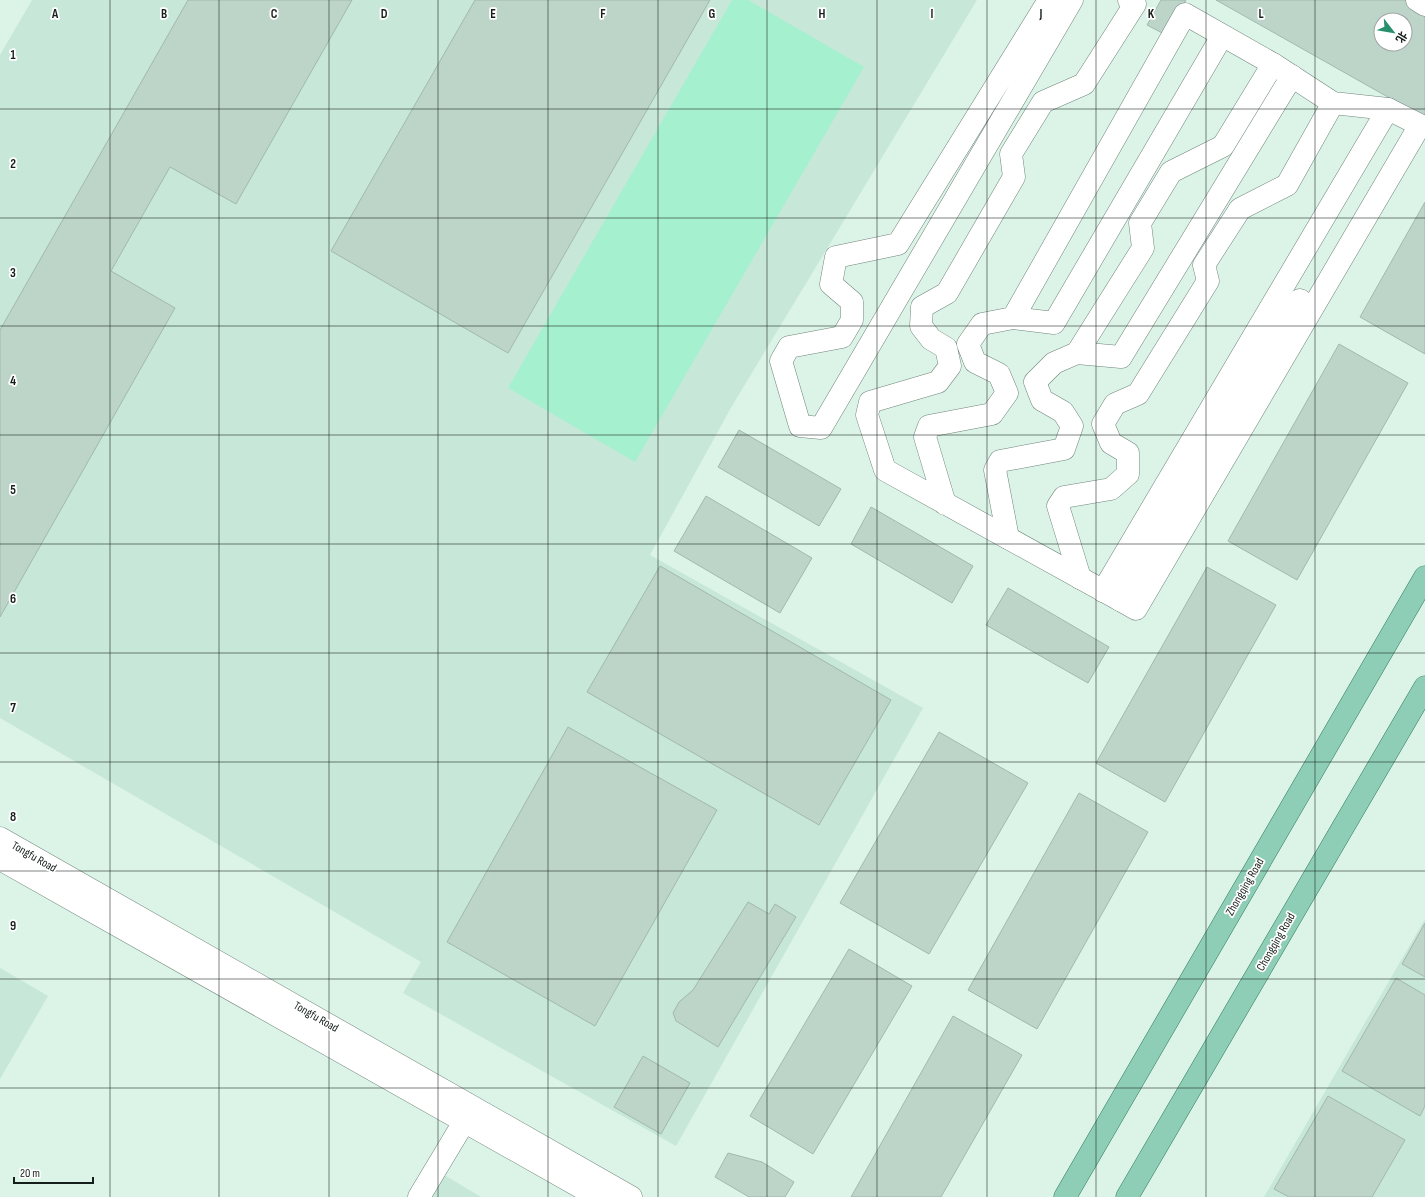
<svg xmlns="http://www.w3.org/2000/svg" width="1425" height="1197" viewBox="0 0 1425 1197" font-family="'Sofia Sans Condensed','Noto Sans SC',sans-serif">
<rect width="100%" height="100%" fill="#dcf4e8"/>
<g fill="#c7e7d8">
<polygon points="32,0 977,0 732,406 650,555 923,708 676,1146 403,993 421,962 0,718 0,55"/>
<polygon points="1425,919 1425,1197 1264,1197"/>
<polygon points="0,968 48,996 0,1079"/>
<polygon points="441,1173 481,1197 427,1197"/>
</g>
<polygon fill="#a5f0cf" points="732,0 748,0 864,67 635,462 508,388"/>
<g fill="#bdd4c9" stroke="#a1b8ae" fill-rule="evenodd">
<polygon points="188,0 352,0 236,204 170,167 111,271 175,308 0,617 0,330"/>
<polygon points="475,0 710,0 508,353 331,251"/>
<polygon points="1161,0 1186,0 1166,35 1147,25"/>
<path d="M 1216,0 L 1409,0 L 1425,9 L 1425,118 ZM 1381,20 L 1405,20 L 1405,44 L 1381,44 Z"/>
<polygon points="1425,202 1425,354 1360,317"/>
<polygon points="1339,344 1408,383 1297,580 1228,541"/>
<polygon points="739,430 841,489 819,526 718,467"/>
<polygon points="706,496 812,558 780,613 674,551"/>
<polygon points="871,507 973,566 952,603 851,544"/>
<polygon points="660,566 891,700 819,825 587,692"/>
<polygon points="1207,567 1276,605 1165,802 1096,763"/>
<polygon points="1008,588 1109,647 1088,683 986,625"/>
<polygon points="568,727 717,810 595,1026 447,942"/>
<polygon points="939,732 1028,783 929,954 840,903"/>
<polygon points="1079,793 1148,832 1037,1029 968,990"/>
<polygon points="748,902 769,914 775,904 796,917 718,1047 676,1021 673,1013 679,1002 693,990"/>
<polygon points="1425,923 1425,977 1402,964"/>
<polygon points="849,949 912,986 813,1154 750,1116"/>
<polygon points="1396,978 1425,995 1425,1106 1420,1116 1342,1071"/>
<polygon points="953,1016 1022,1055 941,1197 851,1197"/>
<polygon points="643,1056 690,1083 661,1134 614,1107"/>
<polygon points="1328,1096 1405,1140 1372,1197 1289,1197 1274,1189"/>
<polygon points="728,1153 762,1162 794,1182 785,1197 749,1197 715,1177"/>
</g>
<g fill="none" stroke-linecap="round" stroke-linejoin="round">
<g stroke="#70857b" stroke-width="23">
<g id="minor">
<polyline points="1049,0 898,244 836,257 831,284 852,302 852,320 842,337 789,347 781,361 800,426 821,428 1072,0"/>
<polyline points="1417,0 1425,5"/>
<polyline points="1013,318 1054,323 1222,36"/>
<polyline points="1077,353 1121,357 1292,76"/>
<polyline points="945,504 925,437 929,426 992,414 1007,393 999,374 975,362 968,344 982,324 1013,318 1185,14 1273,64 1333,103 1388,109 1420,125 1136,609 1120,600 885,470 867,415 870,402 938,382 950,366 946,348 931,339 921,326 922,307 947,293 1014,177 1011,154 1043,102 1084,84 1135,4 1129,0"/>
<polyline points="1008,538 995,470 1000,461 1064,449 1072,426 1063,412 1042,400 1035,382 1054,363 1077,353 1143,248 1140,223 1171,172 1223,146 1273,64"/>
<polyline points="1080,578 1058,506 1064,497 1111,489 1128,474 1128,453 1111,443 1103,424 1115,404 1138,394 1208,281 1204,265 1240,209 1287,185 1333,103"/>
<polyline points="1103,591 1388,109"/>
<polyline points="1120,600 1300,300"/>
<polyline points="0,838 631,1197"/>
<polyline points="0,859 598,1197"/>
<polyline points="419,1197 464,1122"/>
</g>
</g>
<g stroke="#337c61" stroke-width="23">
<g id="major">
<polyline points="1065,1197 1425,577"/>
<polyline points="1127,1197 1425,687"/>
</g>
</g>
<use href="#minor" stroke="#fff" stroke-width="22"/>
<use href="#major" stroke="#8eceb7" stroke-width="22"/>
</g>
<path fill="none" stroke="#151e1a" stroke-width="1" stroke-opacity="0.55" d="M 110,0 L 110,1197M 219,0 L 219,1197M 329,0 L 329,1197M 438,0 L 438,1197M 548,0 L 548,1197M 658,0 L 658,1197M 767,0 L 767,1197M 877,0 L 877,1197M 987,0 L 987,1197M 1096,0 L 1096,1197M 1206,0 L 1206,1197M 1315,0 L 1315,1197M 0,109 L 1425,109M 0,218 L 1425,218M 0,326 L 1425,326M 0,435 L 1425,435M 0,544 L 1425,544M 0,653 L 1425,653M 0,762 L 1425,762M 0,871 L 1425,871M 0,979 L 1425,979M 0,1088 L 1425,1088"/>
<g text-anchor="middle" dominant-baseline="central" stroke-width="3.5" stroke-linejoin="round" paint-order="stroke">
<g font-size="12" fill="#151e1a" stroke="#fff">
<text transform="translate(34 857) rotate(30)">Tongfu Road</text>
<text transform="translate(1245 887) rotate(-60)">Zhongqing Road</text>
<text transform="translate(1276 942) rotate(-60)">Chongqing Road</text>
<text transform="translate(316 1017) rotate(30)">Tongfu Road</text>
</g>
</g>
<g font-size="13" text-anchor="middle" font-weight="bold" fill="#151e1a" stroke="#fff" stroke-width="3.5" stroke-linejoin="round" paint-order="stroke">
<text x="55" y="18">A</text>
<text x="164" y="18">B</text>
<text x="274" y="18">C</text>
<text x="384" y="18">D</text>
<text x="493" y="18">E</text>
<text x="603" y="18">F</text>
<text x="712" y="18">G</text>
<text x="822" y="18">H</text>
<text x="932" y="18">I</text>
<text x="1041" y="18">J</text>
<text x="1151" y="18">K</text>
<text x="1261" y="18">L</text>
<text x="13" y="59">1</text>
<text x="13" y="168">2</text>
<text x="13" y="277">3</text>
<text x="13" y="385">4</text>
<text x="13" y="494">5</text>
<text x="13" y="603">6</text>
<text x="13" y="712">7</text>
<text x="13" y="821">8</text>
<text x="13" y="930">9</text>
</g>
<g transform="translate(1393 32) rotate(121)"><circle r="19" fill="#ffffff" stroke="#a1a5a3"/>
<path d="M0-3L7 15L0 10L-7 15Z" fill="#288f6c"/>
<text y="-6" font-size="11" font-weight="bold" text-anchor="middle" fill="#151e1a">北</text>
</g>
<path d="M14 1177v6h79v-6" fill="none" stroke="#151e1a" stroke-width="2"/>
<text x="20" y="1177" font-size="12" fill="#151e1a" stroke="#ffffff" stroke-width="3" paint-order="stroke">20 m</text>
</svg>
